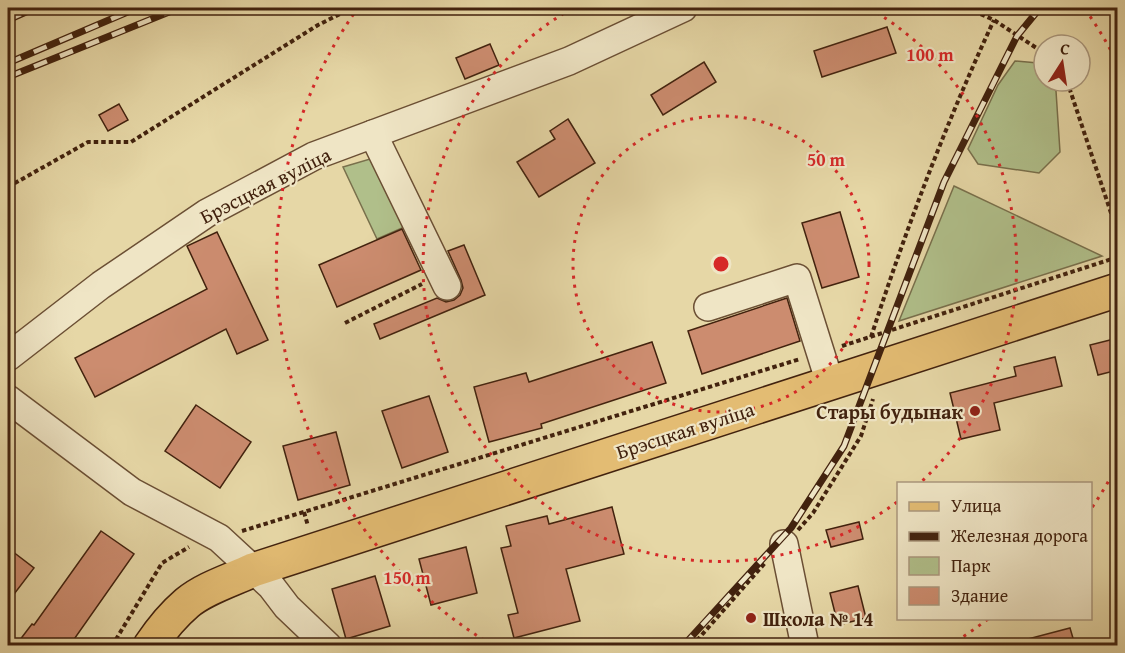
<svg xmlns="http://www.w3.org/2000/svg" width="1125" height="653" viewBox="0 0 1125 653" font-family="'Gentium Book Plus',serif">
<rect width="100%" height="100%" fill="#e6d7a6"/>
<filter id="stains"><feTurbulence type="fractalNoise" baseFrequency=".00333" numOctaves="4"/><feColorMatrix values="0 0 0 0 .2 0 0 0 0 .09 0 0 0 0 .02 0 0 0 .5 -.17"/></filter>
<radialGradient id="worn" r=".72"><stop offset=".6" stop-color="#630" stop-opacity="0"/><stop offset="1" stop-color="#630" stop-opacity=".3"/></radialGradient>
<g fill="#b0bf8a" stroke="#79704c" stroke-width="1.5">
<polygon points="1015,61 1038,63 1044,72 1044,81 1049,81 1056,91 1060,152 1039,173 978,164 968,149 998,85"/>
<polygon points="370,159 379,164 409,225 377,239 343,167"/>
<polygon points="954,186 1102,256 899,321"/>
</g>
<g fill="#cc8c6f" stroke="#42220e" stroke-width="1.5">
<polygon points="887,27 896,53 822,77 814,51"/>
<polygon points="490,44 499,65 465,79 456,58"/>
<polygon points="704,62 716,82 663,115 651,95"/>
<polygon points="119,104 128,120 108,131 99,115"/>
<polygon points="568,119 595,163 539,197 517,162 555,139 550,131"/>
<polygon points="840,212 859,277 822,288 802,223"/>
<polygon points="402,229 421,270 337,307 319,265"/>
<polygon points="217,232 268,340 237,354 226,329 95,397 75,358 207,289 187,246"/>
<polygon points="464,245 485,295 380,339 374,324 437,298 446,302 454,300 460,295 463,288 461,280 448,251"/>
<polygon points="787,298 800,341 702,374 688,331"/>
<polygon points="1118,338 1118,370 1098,375 1090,345"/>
<polygon points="652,342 666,383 541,424 542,428 489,442 474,387 526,373 529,382"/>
<polygon points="1055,357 1062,386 994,403 1000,430 961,439 950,393 1016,376 1014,367"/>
<polygon points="429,396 448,452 402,468 382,411"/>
<polygon points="196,405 251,442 220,488 165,451"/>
<polygon points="336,432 350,485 298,500 283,446"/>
<polygon points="612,507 624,554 566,569 580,621 514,638 508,615 518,613 501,548 511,546 506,526 547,516 549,524"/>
<polygon points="859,522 863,539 831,547 826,530"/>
<polygon points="101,531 134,554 70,645 16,645 32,624 34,625"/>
<polygon points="466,547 477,593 431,605 419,559"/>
<polygon points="8,548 34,568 8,602"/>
<polygon points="375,576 390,626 346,639 332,589"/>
<polygon points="858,586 866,618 838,625 830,593"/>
<polygon points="1070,628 1075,645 1025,645 1024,640"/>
</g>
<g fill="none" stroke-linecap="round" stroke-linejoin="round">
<g stroke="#6b4f34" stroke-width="30">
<g id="minor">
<polyline points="373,134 447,286"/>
<polyline points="708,307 797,278 830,383"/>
<polyline points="8,357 101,285 207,213 314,156 569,61 683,8"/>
<polyline points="8,399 132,492 219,538 271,586 287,607 328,646"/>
<polyline points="784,544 805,646"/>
</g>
</g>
<g stroke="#42220e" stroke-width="36">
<path id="major" d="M 150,646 C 160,631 173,615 187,603 C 205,588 232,580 253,570 L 1118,290"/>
</g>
<g stroke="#42220e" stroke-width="4" stroke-dasharray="4.5 3" stroke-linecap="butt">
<polyline points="967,8 994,20 1044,53"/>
<polyline points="1067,81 1118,234"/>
<polyline points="8,187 88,142 131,142 318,25 352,8"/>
<polyline points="345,323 422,284"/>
<path d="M 871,337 C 906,229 946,123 994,20"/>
<polyline points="842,346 1118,257"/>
<polyline points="304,512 308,526"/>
<polyline points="798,530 813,513 861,436 873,399"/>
<polyline points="242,531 800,359"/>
<polyline points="112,646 162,563 189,547"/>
<polyline points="692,646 765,563"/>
</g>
<use href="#minor" stroke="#efe5c5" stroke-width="27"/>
<use href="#major" stroke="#e3bc73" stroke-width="33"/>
<g stroke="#42220e" stroke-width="7">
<g id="rail">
<polyline points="8,20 35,8"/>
<polyline points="8,63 137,8"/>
<polyline points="8,77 179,8"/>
<polyline points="683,646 791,528 844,446 944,182 1017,36 1040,8"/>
</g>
</g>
<use href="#rail" stroke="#efe5c5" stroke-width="4.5" stroke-dasharray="14" stroke-linecap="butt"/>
</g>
<g fill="none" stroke="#d62828" stroke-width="3" stroke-dasharray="3 6">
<circle cx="721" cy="264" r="148"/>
<path d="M897 502A296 296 0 1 1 573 8M869 8A296 296 0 0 1 921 482"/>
<path d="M1117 466A444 444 0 0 1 1091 509M988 619A444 444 0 0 1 950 645M492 645A444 444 0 0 1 357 9M1085 9A444 444 0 0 1 1117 62"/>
</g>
<g fill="#8f2418" stroke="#efe5c5" stroke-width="2">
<circle cx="975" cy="411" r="6"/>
<circle cx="751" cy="618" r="6"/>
</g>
<g text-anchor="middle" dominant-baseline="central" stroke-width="4.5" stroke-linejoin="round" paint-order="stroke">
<g font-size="20" fill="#42220e" stroke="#efe5c5">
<text transform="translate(265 185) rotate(-27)">Брэсцкая вуліца</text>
<text transform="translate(685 430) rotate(-18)">Брэсцкая вуліца</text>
</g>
<g font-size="20" font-weight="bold" fill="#42220e" stroke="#efe5c5" text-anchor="end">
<text x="963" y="411">Стары будынак</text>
<text x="763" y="618" text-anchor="start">Школа № 14</text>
</g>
</g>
<circle cx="721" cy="264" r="9" fill="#d62828" stroke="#efe5c5" stroke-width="3"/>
<g font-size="18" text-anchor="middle" font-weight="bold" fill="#d62828" stroke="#efe5c5" stroke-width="4.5" stroke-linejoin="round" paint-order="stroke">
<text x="930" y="61">100 m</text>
<text x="826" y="166">50 m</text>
<text x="407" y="584">150 m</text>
</g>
<rect width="1125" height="653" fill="none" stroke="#e6d7a6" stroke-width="30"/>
<rect x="9" y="9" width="1107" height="635" fill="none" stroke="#42220e" stroke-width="3"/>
<rect x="15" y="15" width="1095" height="623" fill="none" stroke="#42220e" stroke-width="1.5"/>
<rect x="897" y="482" width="195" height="138" fill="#efe5c5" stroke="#aa977c" stroke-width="1.5"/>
<rect x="909" y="502" width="30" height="9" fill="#e3bc73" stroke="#aa977c" stroke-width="1.5"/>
<text x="951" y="512" font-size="18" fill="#42220e">Улица</text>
<rect x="909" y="532" width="30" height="9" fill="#42220e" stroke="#aa977c" stroke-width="1.5"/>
<text x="951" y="542" font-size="18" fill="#42220e">Железная дорога</text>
<rect x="909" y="557" width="30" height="18" fill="#b0bf8a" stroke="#aa977c" stroke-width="1.5"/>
<text x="951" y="572" font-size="18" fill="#42220e">Парк</text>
<rect x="909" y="587" width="30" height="18" fill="#cc8c6f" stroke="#aa977c" stroke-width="1.5"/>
<text x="951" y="602" font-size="18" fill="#42220e">Здание</text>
<g transform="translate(1062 63) rotate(12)"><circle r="28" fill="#efe5c5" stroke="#aa977c" stroke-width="1.5"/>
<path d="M0-4.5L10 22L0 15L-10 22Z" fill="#8f2418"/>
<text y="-9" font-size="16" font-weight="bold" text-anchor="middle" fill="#42220e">С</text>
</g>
<rect width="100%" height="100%" filter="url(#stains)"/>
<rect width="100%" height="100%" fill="url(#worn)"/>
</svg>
